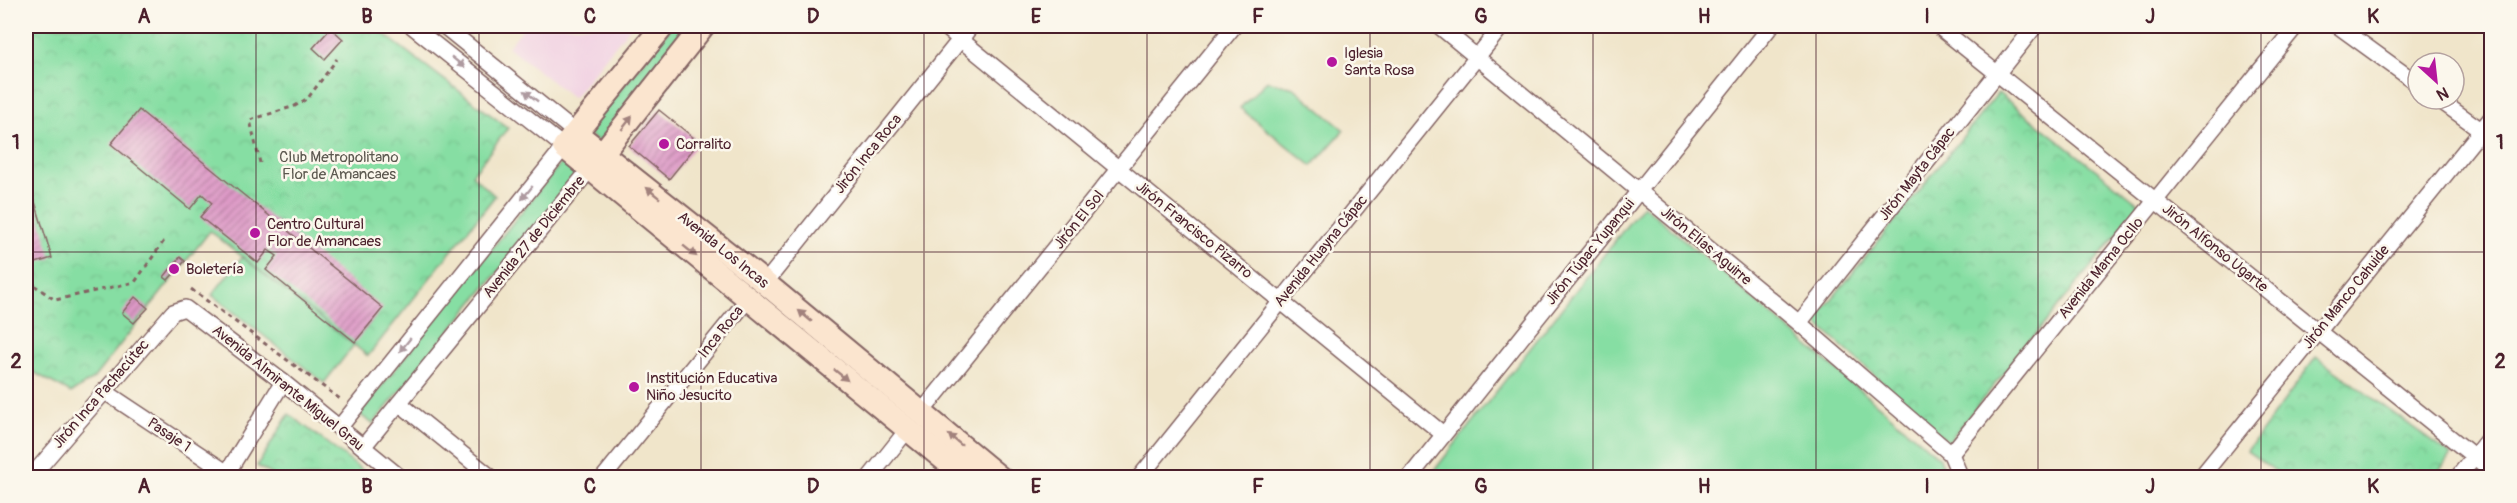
<svg xmlns="http://www.w3.org/2000/svg" width="2517" height="503" viewBox="0 0 2517 503" font-family="Pangolin,sans-serif">
<defs>
<pattern id="park-crowns" width="20" height="18" patternUnits="userSpaceOnUse" patternTransform="scale(1.5)"><rect width="20" height="18" fill="#86dea3"/><path d="M2 6a3 3 0 1 1 6 0M12 15a3 3 0 1 1 6 0" fill="none" stroke="#75be8c"/></pattern>
<pattern id="building-hatch" width="6" height="6" patternUnits="userSpaceOnUse" patternTransform="scale(1.5)"><rect width="6" height="6" fill="#dd99c6"/><path d="M-1 1l2-2M0 6l6-6M5 7l2-2" fill="none" stroke="#b57ca1"/></pattern>
</defs>
<rect width="100%" height="100%" fill="#fbf7ec"/>
<filter id="ink" filterUnits="userSpaceOnUse"><feTurbulence type="fractalNoise" baseFrequency=".0167" numOctaves="2"/><feDisplacementMap in="SourceGraphic" scale="12" xChannelSelector="R" yChannelSelector="G"/><feConvolveMatrix kernelMatrix="1 2 1 2 8 2 1 2 1" color-interpolation-filters="sRGB"/></filter>
<filter id="wash" filterUnits="userSpaceOnUse"><feTurbulence type="fractalNoise" baseFrequency=".008" numOctaves="4" result="noise"/><feDisplacementMap in="SourceGraphic" scale="24" xChannelSelector="R" yChannelSelector="G"/><feGaussianBlur stdDeviation="1.35" result="paint"/><feColorMatrix in="noise" values="0 0 0 0 0 0 0 0 0 0 0 0 0 0 0 0 0 1.4 0 .05"/><feComposite in="paint" operator="in"/></filter>
<g filter="url(#wash)">
<rect width="100%" height="100%" fill="#f0e5ca"/>
<polygon fill="#f1d0e2" points="525,26 631,26 573,98 508,47"/>
<g fill="#86dea3" stroke="#687e67" stroke-width="1.5">
<polygon points="672,26 692,26 598,142 586,132"/>
<polygon points="1267,81 1294,88 1344,130 1312,166 1240,108"/>
<polygon points="564,159 580,172 373,424 359,414"/>
<polygon points="1643,205 1940,458 1946,477 1429,477"/>
<polygon points="242,257 354,345 324,383 212,295"/>
</g>
<g fill="url(#park-crowns)" stroke="#687e67" stroke-width="1.5">
<polygon points="26,26 373,26 508,128 472,175 495,196 368,356 210,231 93,379 71,393 26,368"/>
<polygon points="1998,93 2141,205 1948,442 1814,321"/>
<polygon points="2316,357 2451,455 2435,477 2284,477 2247,451"/>
<polygon points="289,414 371,477 276,477 257,466"/>
</g>
<g id="blocks">
<g fill="url(#building-hatch)">
<polygon points="331,28 343,39 325,59 313,48"/>
<polygon points="139,110 383,308 355,342 266,270 277,256 268,250 258,263 200,217 212,203 202,194 190,209 111,144"/>
<polygon points="659,110 699,142 669,179 629,146"/>
<polygon points="29,182 52,258 26,266 26,184"/>
<polygon points="180,257 185,261 168,280 164,277"/>
<polygon points="135,297 148,308 134,323 122,313"/>
</g>
</g>
</g>
<g filter="url(#ink)">
<use href="#blocks" fill-opacity="0" stroke="#846463" stroke-width="1.5"/>
<g fill="none" stroke-linecap="round" stroke-linejoin="round">
<g stroke="#846463" stroke-width="18">
<g id="street">
<polyline points="444,26 576,133"/>
<polyline points="944,26 1443,434"/>
<polyline points="1439,26 1799,323 1951,454 1961,478"/>
<polyline points="1938,26 2492,471"/>
<polyline points="2338,26 2418,84"/>
<polyline points="2438,99 2492,138"/>
<polyline points="765,283 971,26"/>
<polyline points="1799,323 2035,26"/>
<polyline points="104,391 235,478"/>
<polyline points="399,403 492,478"/>
<polyline points="921,413 1234,26"/>
<polyline points="339,428 564,147 412,26"/>
<polyline points="363,447 590,169"/>
<polyline points="1951,454 2296,26"/>
<polyline points="30,478 173,312 185,308 283,382 401,478"/>
<polyline points="224,478 283,382"/>
<polyline points="603,478 748,299"/>
<polyline points="869,478 908,429"/>
<polyline points="1139,478 1502,26"/>
<polyline points="1409,478 1771,26"/>
<polyline points="2200,478 2492,117"/>
<polyline points="2457,478 2492,434"/>
</g>
</g>
<g stroke="#846463" stroke-width="26">
<g id="secondary">
<polyline points="663,26 564,147 967,478"/>
<polyline points="576,133 765,283 1000,478"/>
<polyline points="593,165 703,26"/>
</g>
</g>
<g stroke="#846463" stroke-width="3" stroke-dasharray="4.5 4.5" stroke-linecap="butt">
<polyline points="260,163 250,120 295,106 308,98 337,59"/>
<polyline points="26,284 31,283 55,300 135,282 166,238"/>
<polyline points="191,289 340,399"/>
</g>
<use href="#street" stroke="#fff" stroke-width="15"/>
<use href="#secondary" stroke="#fbe5cf" stroke-width="22"/>
</g>
<defs><path id="oneway-solid" d="M-6-.8H1V-3.2L6.5 0L1 3.2V.8H-6Z" transform="scale(1.5)"/></defs>
<g fill="#ae9aa0">
<use href="#oneway-solid" transform="translate(458 62) rotate(39)"/>
<use href="#oneway-solid" transform="translate(531 96) rotate(-142)"/>
<use href="#oneway-solid" transform="translate(527 193) rotate(129)"/>
<use href="#oneway-solid" transform="translate(405 345) rotate(129)"/>
</g>
<g fill="#a2827d">
<use href="#oneway-solid" transform="translate(627 123) rotate(-52)"/>
<use href="#oneway-solid" transform="translate(653 193) rotate(-141)"/>
<use href="#oneway-solid" transform="translate(690 251) rotate(39)"/>
<use href="#oneway-solid" transform="translate(805 316) rotate(-140)"/>
<use href="#oneway-solid" transform="translate(841 375) rotate(39)"/>
<use href="#oneway-solid" transform="translate(955 440) rotate(-141)"/>
</g>
</g>
<path fill="none" stroke="#4a1f2b" stroke-width="1.5" stroke-opacity="0.55" d="M 256,26 L 256,478M 479,26 L 479,478M 701,26 L 701,478M 924,26 L 924,478M 1147,26 L 1147,478M 1370,26 L 1370,478M 1593,26 L 1593,478M 1816,26 L 1816,478M 2038,26 L 2038,478M 2261,26 L 2261,478M 26,252 L 2492,252"/>
<g fill="#b5179e" stroke="#fbf7ec" stroke-width="2">
<circle cx="1332" cy="62" r="6"/>
<circle cx="664" cy="144" r="6"/>
<circle cx="255" cy="233" r="6"/>
<circle cx="174" cy="269" r="6"/>
<circle cx="634" cy="387" r="6"/>
</g>
<g text-anchor="middle" dominant-baseline="central" stroke-width="5" stroke-linejoin="round" paint-order="stroke">
<g font-size="15" fill="#4a1f2b" stroke="#fbf7ec" text-anchor="start">
<text x="1344" y="53">Iglesia<tspan x="1344" dy="17">Santa Rosa</tspan></text>
<text x="676" y="144">Corralito</text>
<text x="267" y="224">Centro Cultural<tspan x="267" dy="17">Flor de Amancaes</tspan></text>
<text x="186" y="269">Boletería</text>
<text x="646" y="378">Institución Educativa<tspan x="646" dy="17">Niño Jesucito</tspan></text>
</g>
<g font-size="15" fill="#4a1f2b" stroke="#fbf7ec">
<text transform="translate(868 154) rotate(-51)">Jirón Inca Roca</text>
<text transform="translate(1917 174) rotate(-52)">Jirón Mayta Cápac</text>
<text transform="translate(1079 220) rotate(-51)">Jirón El Sol</text>
<text transform="translate(1194 230) rotate(39)">Jirón Francisco Pizarro</text>
<text transform="translate(534 237) rotate(-51)">Avenida 27 de Diciembre</text>
<text transform="translate(1706 246) rotate(40)">Jirón Elías Aguirre</text>
<text transform="translate(2215 248) rotate(39)">Jirón Alfonso Ugarte</text>
<text transform="translate(723 250) rotate(39)">Avenida Los Incas</text>
<text transform="translate(1321 251) rotate(-51)">Avenida Huayna Cápac</text>
<text transform="translate(1590 252) rotate(-51)">Jirón Túpac Yupanqui</text>
<text transform="translate(2101 268) rotate(-51)">Avenida Mama Ocllo</text>
<text transform="translate(2346 297) rotate(-51)">Jirón Manco Cahuide</text>
<text transform="translate(721 332) rotate(-51)">Inca Roca</text>
<text transform="translate(288 388) rotate(39)">Avenida Almirante Miguel Grau</text>
<text transform="translate(101 394) rotate(-49)">Jirón Inca Pachacútec</text>
<text transform="translate(169 435) rotate(34)">Pasaje 1</text>
</g>
<g font-size="15" fill="#5c584f" stroke="#fbf7ec">
<text x="339" y="157">Club Metropolitano<tspan x="339" dy="17">Flor de Amancaes</tspan></text>
</g>
</g>
<rect width="2517" height="503" fill="none" stroke="#fbf7ec" stroke-width="66"/>
<g transform="translate(2436 81) rotate(153)"><circle r="28" fill="#fbf7ec" stroke="#b4a19f" stroke-width="1.5"/>
<path d="M0-4.5L10 22L0 15L-10 22Z" fill="#b5179e"/>
<text y="-9" font-size="16" font-weight="bold" text-anchor="middle" fill="#4a1f2b">N</text>
</g>
<rect x="33" y="33" width="2451" height="437" fill="none" stroke="#4a1f2b" stroke-width="2"/>
<g font-size="20" text-anchor="middle" font-weight="bold" fill="#4a1f2b">
<text x="144" y="23">A</text>
<text x="367" y="23">B</text>
<text x="590" y="23">C</text>
<text x="813" y="23">D</text>
<text x="1036" y="23">E</text>
<text x="1258" y="23">F</text>
<text x="1481" y="23">G</text>
<text x="1704" y="23">H</text>
<text x="1927" y="23">I</text>
<text x="2150" y="23">J</text>
<text x="2373" y="23">K</text>
<text x="16" y="149">1</text>
<text x="2500" y="149">1</text>
<text x="16" y="368">2</text>
<text x="2500" y="368">2</text>
<text x="144" y="493">A</text>
<text x="367" y="493">B</text>
<text x="590" y="493">C</text>
<text x="813" y="493">D</text>
<text x="1036" y="493">E</text>
<text x="1258" y="493">F</text>
<text x="1481" y="493">G</text>
<text x="1704" y="493">H</text>
<text x="1927" y="493">I</text>
<text x="2150" y="493">J</text>
<text x="2373" y="493">K</text>
</g>
</svg>
